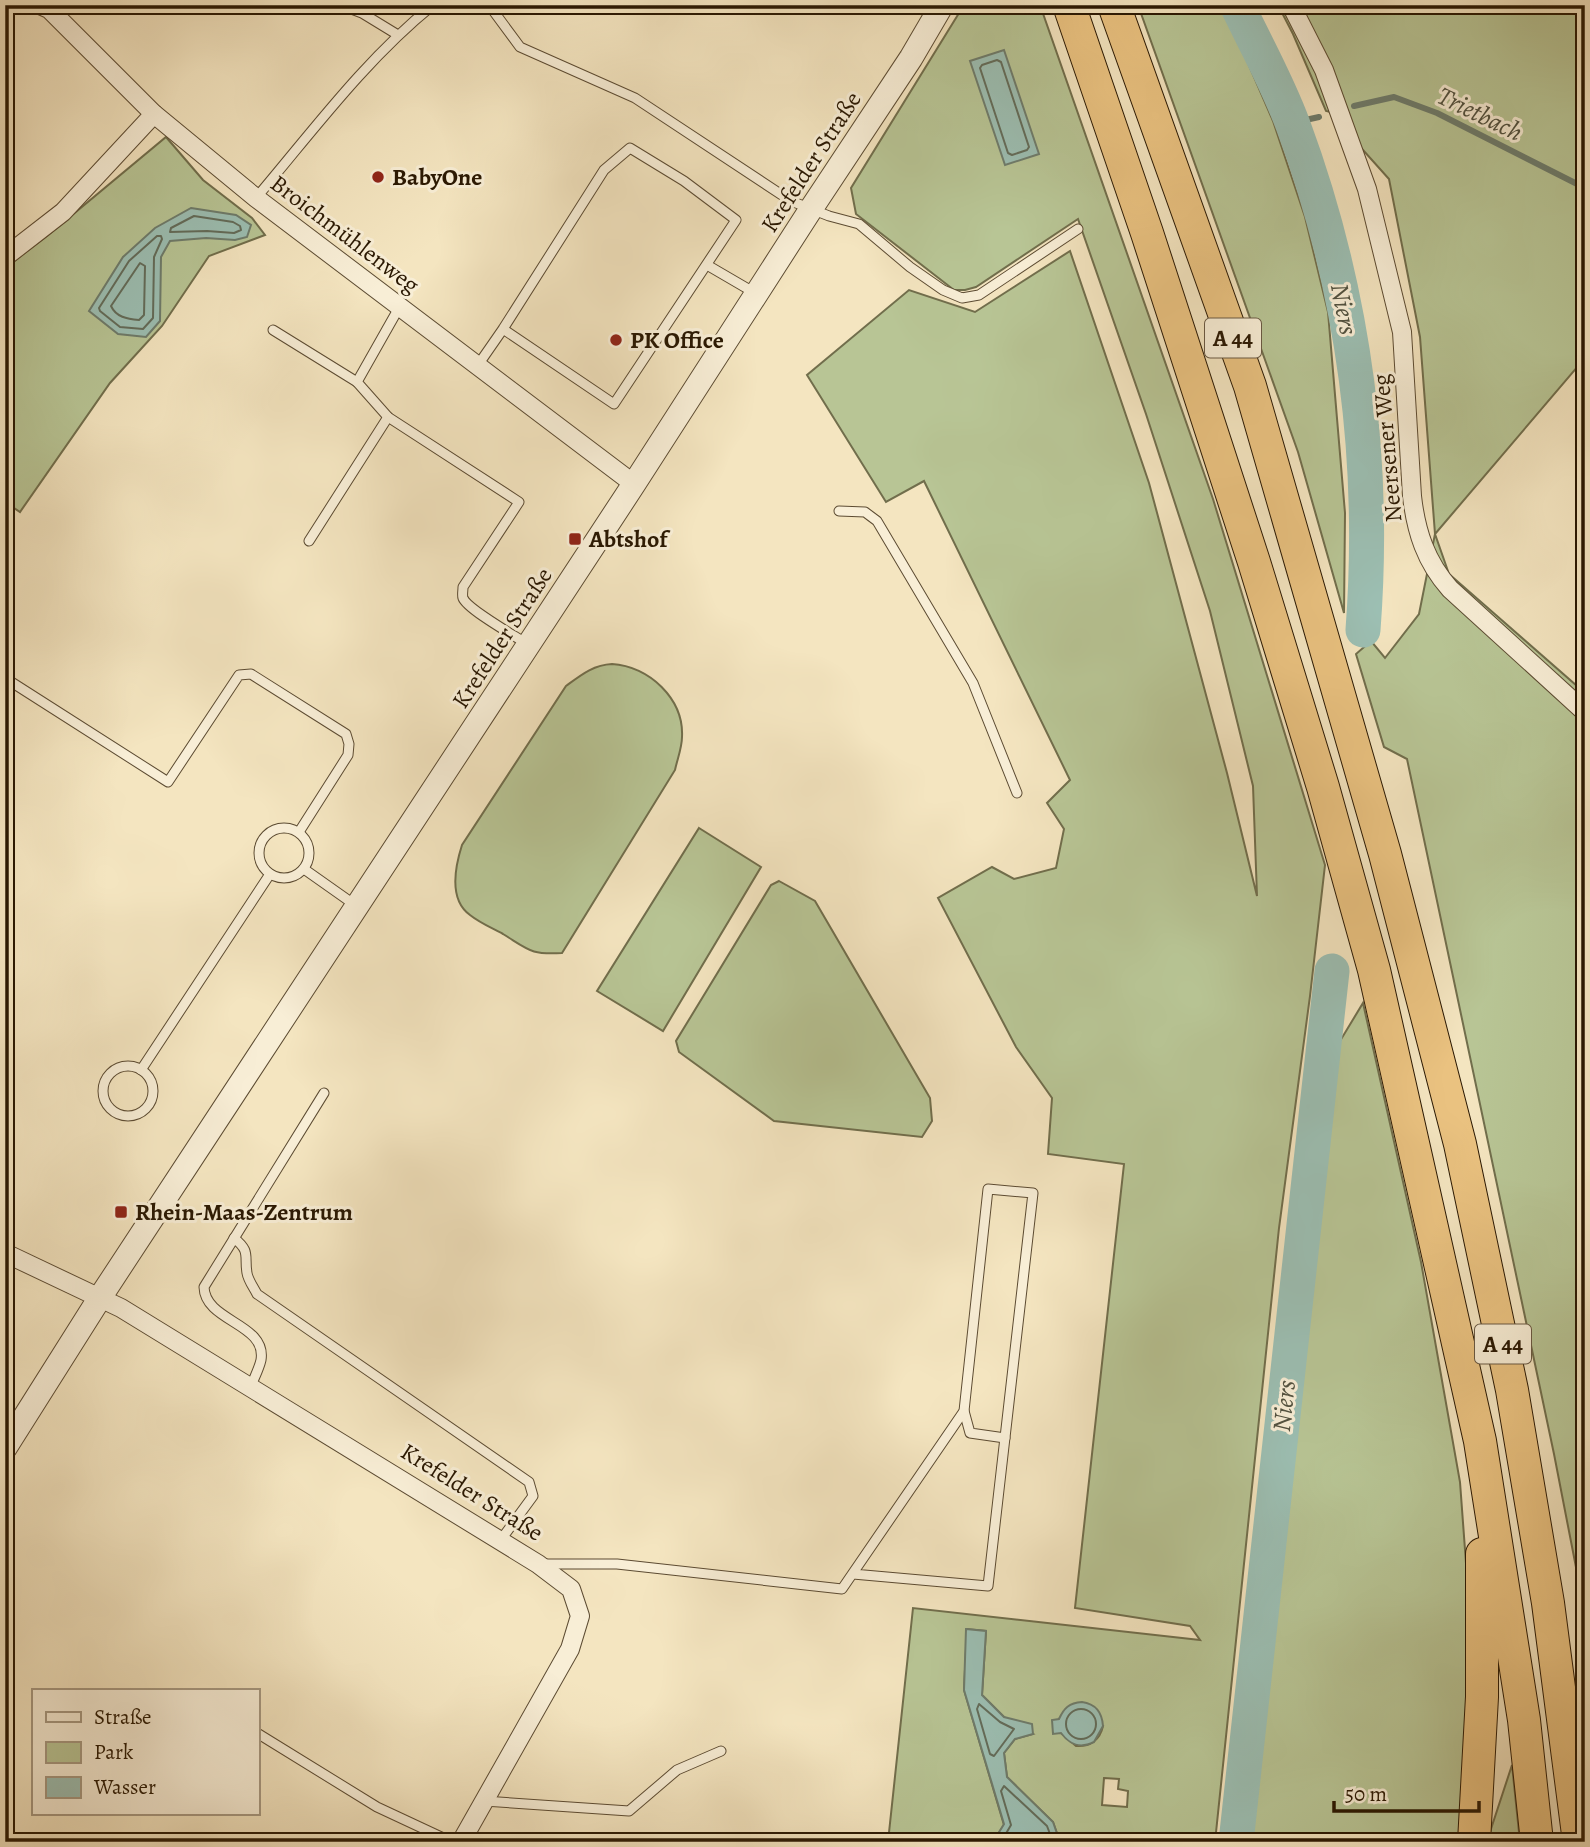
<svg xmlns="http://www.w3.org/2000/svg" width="1590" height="1847" viewBox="0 0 1590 1847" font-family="Alegreya,serif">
<rect width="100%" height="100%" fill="#f4e5c0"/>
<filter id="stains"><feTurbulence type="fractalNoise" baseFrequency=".00286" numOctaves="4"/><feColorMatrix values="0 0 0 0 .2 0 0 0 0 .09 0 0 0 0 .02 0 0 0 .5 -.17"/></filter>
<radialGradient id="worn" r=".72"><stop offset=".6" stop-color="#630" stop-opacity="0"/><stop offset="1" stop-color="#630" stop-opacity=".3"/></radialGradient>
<g fill="#b8c595" stroke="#716e4c" stroke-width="2" fill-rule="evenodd">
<path d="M 964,5 L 1040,5 L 1213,499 L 1325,865 L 1310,996 L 1279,1228 L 1215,1842 L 1060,1842 L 1053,1822 L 1007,1777 L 1004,1753 L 1015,1739 L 1033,1734 L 1004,1717 L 982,1695 L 986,1631 L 967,1629 L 964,1690 L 1004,1825 L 993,1842 L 888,1842 L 913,1608 L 1200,1640 L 1190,1626 L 1075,1608 L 1124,1164 L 1048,1154 L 1052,1098 L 1016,1047 L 938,898 L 992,867 L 1014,879 L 1056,868 L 1064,829 L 1047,803 L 1070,780 L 924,481 L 886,502 L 807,375 L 909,290 L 975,312 L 1070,251 L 1149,483 L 1227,773 L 1257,896 L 1253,786 L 1210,611 L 1146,414 L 1078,219 L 976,287 L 965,290 L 954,290 L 856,214 L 851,188 ZM 1059,1719 L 1103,1726 C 1100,1740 1090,1747 1076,1746 L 1061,1733 ZM 1104,1778 L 1119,1779 L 1118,1789 L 1128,1791 L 1127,1807 L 1102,1805 Z"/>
<polygon points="1138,5 1223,5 1273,121 1305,217 1328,312 1345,513 1344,613 1298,452"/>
<polygon points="1278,5 1585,5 1585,358 1435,534 1449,574 1585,693 1585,1626 1581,1593 1554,1454 1407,759 1384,747 1356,654 1371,641 1385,658 1419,614 1435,534 1420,337 1389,179 1354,140 1347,116 1326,111 1293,34"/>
<polygon points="166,137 203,180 252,218 265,235 209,256 162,326 110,383 20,512 5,502 5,268 47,236"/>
<path d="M 612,664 C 649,666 684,699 682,737 C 682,748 677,760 675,770 L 562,953 C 531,955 529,950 503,934 C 492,928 480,923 470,915 C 448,899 455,867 462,845 L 566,686 C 581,675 593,665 612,664 Z"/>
<polygon points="699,828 761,867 663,1031 597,991"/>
<polygon points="779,881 815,901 930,1098 932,1121 922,1137 774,1121 679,1052 676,1041 771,885"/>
<polygon points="1363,1003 1421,1262 1460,1482 1471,1631 1460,1842 1248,1842 1314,1199 1340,1041"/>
<polygon points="1512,1765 1520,1842 1489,1842 1490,1832"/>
</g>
<g fill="#9cbfb3" stroke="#6e7c6c" stroke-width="2">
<polygon points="1004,50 1039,154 1005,165 970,61"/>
<polygon points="191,208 236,215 251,225 247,237 235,240 206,238 170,241 161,257 160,321 146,337 118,334 89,311 123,257 155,228"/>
<polygon points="966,1629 986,1631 982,1695 1004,1717 1032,1724 1033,1734 1015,1739 1004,1753 1007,1777 1053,1822 1060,1842 993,1842 1004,1824 964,1690"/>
<path d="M 1082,1702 C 1096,1704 1102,1712 1103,1726 L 1094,1742 C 1080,1749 1070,1745 1061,1733 L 1053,1734 L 1052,1720 L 1059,1719 C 1064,1708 1069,1703 1082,1702 Z"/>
</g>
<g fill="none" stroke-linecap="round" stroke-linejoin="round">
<g stroke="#636c5a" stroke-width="2">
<polygon points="997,60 1001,62 1029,147 1027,150 1012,155 1008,153 980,68 982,65"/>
<polygon points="194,216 233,222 240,226 241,230 234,233 207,231 170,232 171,228"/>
<polygon points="157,236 161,236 162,239 154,257 153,318 143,329 120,327 100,311 99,308 129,261"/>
<path d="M 140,263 L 145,266 L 144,315 L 139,320 C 127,319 116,317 111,306 Z"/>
<polygon points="979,1704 1000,1722 1014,1729 994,1756 990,1754 977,1709"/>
<circle cx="1081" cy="1724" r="15"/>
<polyline points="1001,1842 1011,1825 1001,1791 1004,1786 1047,1826 1053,1842"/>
</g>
<g stroke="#6e7c6c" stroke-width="6">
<polyline points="1354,106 1394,97 1437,113 1585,188"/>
<polyline points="1292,123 1319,117"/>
</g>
<g stroke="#9cbfb3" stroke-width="35">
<path d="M 1237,5 C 1256,45 1278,84 1293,125 C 1353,287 1376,458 1363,630"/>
<polyline points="1236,1842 1332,971"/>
</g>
<g stroke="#5c4b32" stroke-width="11">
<g id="service">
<polyline points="341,5 362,13 398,35"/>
<polyline points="489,5 520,47 635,98 791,201 829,216 859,224 910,267 943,290 962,298 979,295 1078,229"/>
<path d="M 256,198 C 312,132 365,60 433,5"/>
<polyline points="707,265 755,293"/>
<path d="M 400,306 L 357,382 L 388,417 L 519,502 L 463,587 C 463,591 462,595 463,598 C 467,609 515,636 527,644"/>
<polyline points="273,330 357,382"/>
<polyline points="478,365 503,329 604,170 630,148 684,181 736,220 614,404 503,329"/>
<polyline points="839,511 865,512 877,521 973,683 1017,793"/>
<polyline points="309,541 388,417"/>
<polyline points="5,678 168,782 239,675 251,674 346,734 349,744 348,755 299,832"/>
<circle cx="284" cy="853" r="25"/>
<polyline points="304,869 355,905"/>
<circle cx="128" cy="1091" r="25"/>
<polyline points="141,1070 270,874"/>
<path d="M 234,1238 C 251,1252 244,1255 247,1273 C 248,1280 254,1288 257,1294 L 529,1482 L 533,1496 L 500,1541"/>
<polyline points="5,1303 7,1318 5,1322"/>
<path d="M 251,1386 C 254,1378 259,1369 261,1360 C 267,1323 205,1322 204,1287 L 324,1093"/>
<polyline points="964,1411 970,1433 1005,1438"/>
<polyline points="543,1564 617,1564 842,1589 964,1411 988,1189 1033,1193 988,1586 853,1574"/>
<polyline points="257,1733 377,1807 452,1842"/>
<polyline points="484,1801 629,1811 677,1770 721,1751"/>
<polyline points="529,1842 571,1842"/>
</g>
</g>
<g stroke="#5c4b32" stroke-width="20">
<g id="minor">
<polyline points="40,5 49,9 154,114 256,198 634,484"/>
<path d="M 1291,5 L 1324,70 L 1367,189 L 1402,332 L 1412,496 C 1416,532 1426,562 1450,589 L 1585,712"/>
<polyline points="5,257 63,212 154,114"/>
<polyline points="5,1253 121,1308 538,1564 571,1589 580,1616 570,1649 461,1842"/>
</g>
</g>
<g stroke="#5c4b32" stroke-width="25">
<polyline id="tertiary" points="5,1448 101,1296 634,484 811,209 911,58 942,5"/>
</g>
<g stroke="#2a1802" stroke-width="34">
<g id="motorway">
<polyline points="1069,5 1147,233 1254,562 1323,787 1374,970 1480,1441 1524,1720 1537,1842"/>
<polyline points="1114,5 1250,386 1385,854 1460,1144 1512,1390 1548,1603 1579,1842"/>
<polyline points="1474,1842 1482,1697 1482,1554"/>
</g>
</g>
<use href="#service" stroke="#f8eed6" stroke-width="9"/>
<use href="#minor" stroke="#f8eed6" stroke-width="18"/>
<use href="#tertiary" stroke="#f8eed6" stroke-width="23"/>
<use href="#motorway" stroke="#eac280" stroke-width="32"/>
</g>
<g fill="#8f2418" stroke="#f8eed6" stroke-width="2.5">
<circle cx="378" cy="177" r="7"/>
<circle cx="616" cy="340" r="7"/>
<rect x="568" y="532" width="14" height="14" rx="3.5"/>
<rect x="114" y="1205" width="14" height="14" rx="3.5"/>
</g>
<g text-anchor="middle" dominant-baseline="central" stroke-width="6" stroke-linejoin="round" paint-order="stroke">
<g fill="#f8eed6" stroke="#685842" stroke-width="2">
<rect x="1205" y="318.5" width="56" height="39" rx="5"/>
<rect x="1475" y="1324.5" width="56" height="39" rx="5"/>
</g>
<g font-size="23" font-weight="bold" fill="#2a1802">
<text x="1233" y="338">A 44</text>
<text x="1503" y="1344">A 44</text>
</g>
<g font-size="24" fill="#2a1802" stroke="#f8eed6">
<text transform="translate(811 162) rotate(-57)">Krefelder Straße</text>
<text transform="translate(345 234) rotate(37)">Broichmühlenweg</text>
<text transform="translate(1387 448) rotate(-95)">Neersener Weg</text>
<text transform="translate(502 638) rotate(-57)">Krefelder Straße</text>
<text transform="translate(472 1492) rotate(32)">Krefelder Straße</text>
</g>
<g font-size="24" font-weight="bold" fill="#2a1802" stroke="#f8eed6" text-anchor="start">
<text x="392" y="177">BabyOne</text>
<text x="630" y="340">PK Office</text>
<text x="589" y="539">Abtshof</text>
<text x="135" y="1212">Rhein-Maas-Zentrum</text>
</g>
<g font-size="26" font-style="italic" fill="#525240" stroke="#f8eed6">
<text transform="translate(1480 114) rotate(26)">Trietbach</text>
<text transform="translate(1344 309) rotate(79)">Niers</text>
<text transform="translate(1284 1406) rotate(-84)">Niers</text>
</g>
</g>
<rect width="1590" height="1847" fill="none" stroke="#f4e5c0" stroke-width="28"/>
<rect x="7" y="7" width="1576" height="1833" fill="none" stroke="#2a1802" stroke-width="3.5"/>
<rect x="14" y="14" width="1562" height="1819" fill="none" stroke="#2a1802" stroke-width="2"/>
<rect x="32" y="1689" width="228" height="126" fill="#f8eed6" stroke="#a69881" stroke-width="2"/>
<rect x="46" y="1712" width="35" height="10" fill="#f8eed6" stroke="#a69881" stroke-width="2"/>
<text x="94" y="1724" font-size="21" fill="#2a1802">Straße</text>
<rect x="46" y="1742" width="35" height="21" fill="#b8c595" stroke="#a69881" stroke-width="2"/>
<text x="94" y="1759" font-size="21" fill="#2a1802">Park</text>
<rect x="46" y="1777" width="35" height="21" fill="#9cbfb3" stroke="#a69881" stroke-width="2"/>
<text x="94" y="1794" font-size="21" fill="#2a1802">Wasser</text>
<path d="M1334 1801v10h145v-10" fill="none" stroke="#2a1802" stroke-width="3.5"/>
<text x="1345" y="1801" font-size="21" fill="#2a1802" stroke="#f8eed6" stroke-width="5" paint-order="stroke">50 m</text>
<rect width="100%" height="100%" filter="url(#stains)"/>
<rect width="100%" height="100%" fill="url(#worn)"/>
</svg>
